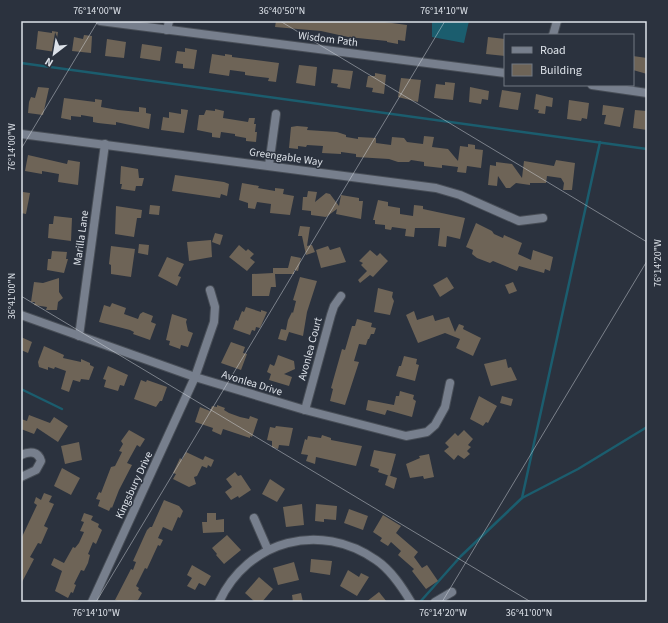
<svg xmlns="http://www.w3.org/2000/svg" width="668" height="623" viewBox="0 0 668 623" font-family="'Source Sans 3',sans-serif">
<rect width="100%" height="100%" fill="#2b323e"/>
<polygon fill="#1b5d6e" points="432,21 469,21 464,43 432,37"/>
<g fill="none" stroke-linecap="round" stroke-linejoin="round">
<g stroke="#1b5d6e" stroke-width="2.5">
<polyline points="21,63 647,149"/>
<polyline points="21,389 62,409"/>
<polyline points="522,498 600,142"/>
<polyline points="420,602 461,556 522,498 578,469 647,427"/>
</g>
</g>
<g fill="#6e6457">
<polygon points="276,21 377,21 407,25 405,41 398,40 398,44 387,42 387,41 348,37 321,31 275,27"/>
<polygon points="38,31 52,33 52,31 58,32 55,52 36,49"/>
<polygon points="84,35 92,36 91,53 72,51 74,37 83,39"/>
<polygon points="488,37 505,39 505,56 486,54"/>
<polygon points="107,39 126,42 124,58 105,56"/>
<polygon points="142,44 162,47 160,61 140,58"/>
<polygon points="185,48 197,50 194,69 183,68 183,64 175,63 177,51 185,52"/>
<polygon points="212,54 225,56 225,54 232,55 232,57 279,63 276,82 268,81 269,78 245,75 245,72 230,70 229,76 209,73"/>
<polygon points="633,56 647,58 647,74 633,70"/>
<polygon points="299,65 317,67 315,86 296,83"/>
<polygon points="333,69 353,71 350,89 337,87 338,84 331,83"/>
<polygon points="375,73 386,75 384,94 372,92 373,88 366,87 368,76 375,76"/>
<polygon points="401,78 421,80 418,102 398,97"/>
<polygon points="445,82 455,83 453,100 434,98 436,84 445,85"/>
<polygon points="38,87 49,88 43,115 28,113 29,102 31,97 35,98"/>
<polygon points="470,87 489,91 488,100 482,99 481,104 469,102"/>
<polygon points="502,90 521,93 518,110 499,107"/>
<polygon points="536,94 553,98 552,107 546,106 545,114 538,113 539,110 534,109"/>
<polygon points="64,98 95,102 95,99 102,100 101,107 118,110 139,112 139,107 146,108 146,113 151,114 149,129 116,122 116,125 98,123 93,122 93,117 81,115 81,117 71,116 71,120 61,118"/>
<polygon points="569,100 589,103 587,119 582,118 581,121 567,119"/>
<polygon points="603,105 624,108 620,127 604,124 606,115 602,115"/>
<polygon points="181,109 188,110 184,133 161,130 163,117 169,118 169,112 181,114"/>
<polygon points="215,109 224,111 223,118 248,122 249,118 255,118 254,124 256,124 255,132 257,132 256,142 246,141 246,138 235,136 235,134 221,132 220,138 212,137 212,133 197,130 199,115 204,115 206,110 215,111"/>
<polygon points="635,110 647,111 647,130 633,128"/>
<polygon points="297,126 308,127 307,130 337,132 346,135 346,137 358,139 358,137 376,138 376,143 391,145 392,137 404,138 407,142 423,144 424,136 434,137 432,147 448,149 458,161 460,146 468,147 468,144 475,145 475,149 483,150 481,168 467,166 466,173 457,172 458,167 442,165 442,168 424,166 424,162 411,160 409,162 398,162 389,159 356,157 356,154 341,152 341,154 322,153 323,146 307,145 306,147 298,146 298,149 289,148 291,127"/>
<polygon points="28,155 67,164 68,160 80,162 78,185 58,182 59,174 42,171 42,174 25,171"/>
<polygon points="556,160 575,163 572,190 563,190 564,183 561,178 547,176 546,183 530,183 530,185 516,183 510,188 506,188 498,176 497,186 488,185 490,165 496,166 496,162 512,164 522,178 524,161 554,166"/>
<polygon points="121,166 138,169 139,178 144,178 142,186 136,186 135,191 121,189 122,184 120,184"/>
<polygon points="175,175 224,182 229,184 227,196 221,194 220,198 172,191"/>
<polygon points="242,183 259,186 258,188 275,191 275,188 284,189 283,194 294,196 290,215 270,213 271,204 257,202 255,209 248,208 248,203 239,200"/>
<polygon points="308,191 317,192 315,202 326,193 330,194 339,206 341,195 359,198 359,201 363,201 361,219 336,214 337,209 326,217 311,215 311,211 302,210 303,197 307,197"/>
<polygon points="23,192 30,193 26,214 21,213"/>
<polygon points="378,200 388,202 388,206 400,208 400,214 413,216 414,205 423,206 423,209 465,218 460,239 447,236 446,247 438,246 440,228 415,228 414,237 405,236 406,229 392,227 391,230 385,229 385,225 375,224 375,220 373,220"/>
<polygon points="150,205 160,206 159,215 149,214"/>
<polygon points="116,206 142,210 141,218 137,218 134,237 115,234"/>
<polygon points="54,216 72,218 71,241 48,238 49,224 53,224"/>
<polygon points="476,223 492,231 494,234 503,238 504,235 522,243 518,254 531,260 533,250 553,257 550,271 545,269 544,273 519,266 517,271 493,261 490,263 477,258 472,254 473,250 466,247"/>
<polygon points="300,226 310,227 307,246 312,245 315,252 306,255 302,236 298,236"/>
<polygon points="215,233 223,235 220,245 212,242"/>
<polygon points="211,240 212,257 189,261 187,242"/>
<polygon points="139,244 149,245 148,255 138,253"/>
<polygon points="239,245 246,251 248,249 254,254 250,258 255,262 247,271 229,257"/>
<polygon points="111,246 135,249 131,277 111,274 111,265 109,264"/>
<polygon points="328,246 330,250 340,247 346,262 321,268 316,250"/>
<polygon points="370,250 377,256 380,253 388,261 373,277 370,275 360,283 358,280 367,271 361,265 363,263 359,261"/>
<polygon points="52,251 67,252 66,259 68,259 64,273 47,270 48,259 51,259"/>
<polygon points="291,256 301,258 298,271 294,270 294,274 275,274 276,287 271,287 269,296 252,296 252,274 273,273 273,268 288,268"/>
<polygon points="167,257 184,264 178,276 181,277 177,286 158,276"/>
<polygon points="300,277 317,281 307,312 303,336 289,332 286,341 278,339 281,329 286,330 288,320 292,312 293,313 296,301 293,300"/>
<polygon points="447,277 454,288 440,297 433,285"/>
<polygon points="59,278 59,292 63,298 58,302 57,310 46,310 47,307 34,305 35,302 31,302 34,282 43,283"/>
<polygon points="513,282 517,291 509,294 505,285"/>
<polygon points="378,288 393,292 392,297 394,301 390,315 374,312"/>
<polygon points="112,303 126,308 124,314 138,319 140,314 143,312 153,316 151,322 156,324 150,340 133,334 134,332 130,330 99,322 104,305 110,307"/>
<polygon points="246,307 261,312 261,310 267,312 260,328 256,327 255,331 252,330 250,335 233,329 236,320 238,321 242,311 244,312"/>
<polygon points="414,311 417,320 433,315 435,321 449,317 455,332 459,324 464,326 463,329 481,338 473,356 456,348 460,339 445,333 418,343 406,315"/>
<polygon points="172,314 187,319 186,322 188,331 193,333 188,347 181,345 180,349 169,345 170,341 166,340"/>
<polygon points="357,319 372,323 371,327 376,328 374,334 371,334 369,339 368,339 366,345 359,344 354,361 359,362 345,405 330,401 333,389 331,388 342,349 345,350 352,326 355,326"/>
<polygon points="21,337 32,342 28,353 21,350"/>
<polygon points="231,342 245,347 243,353 247,354 241,370 221,363"/>
<polygon points="44,346 64,355 63,358 81,362 81,359 90,363 90,365 94,367 89,380 81,379 80,382 73,380 69,392 61,389 66,371 55,367 54,369 48,367 48,370 39,367 38,362"/>
<polygon points="278,355 294,361 295,369 284,374 292,377 289,386 269,380 271,374 267,372 270,364 274,366 275,364"/>
<polygon points="404,356 417,359 416,364 419,365 415,381 396,376 399,366 401,366"/>
<polygon points="506,359 508,368 511,367 517,380 491,386 484,364"/>
<polygon points="108,366 128,375 124,386 120,385 118,391 104,387 106,380 103,379"/>
<polygon points="141,380 146,382 147,380 167,387 162,401 160,401 156,407 134,399"/>
<polygon points="400,391 414,395 413,399 416,401 412,417 387,410 385,415 366,410 368,400 394,405 396,396 399,396"/>
<polygon points="479,396 497,406 488,423 486,422 483,426 470,419"/>
<polygon points="502,396 513,399 511,406 500,403"/>
<polygon points="217,405 225,408 224,410 229,413 240,417 249,419 250,416 258,419 252,437 250,436 250,438 223,429 221,435 212,431 213,428 195,422 200,407 210,411 212,406 217,407"/>
<polygon points="29,415 50,423 54,417 68,426 58,442 37,428 34,434 21,429 21,419 27,421"/>
<polygon points="276,426 293,428 289,446 279,445 278,449 272,447 272,441 267,440 270,427 275,428"/>
<polygon points="129,430 145,439 140,447 137,445 127,463 132,465 119,490 112,508 111,507 109,511 98,506 100,500 96,499 99,492 101,493 111,467 115,466 122,452 119,451 123,444 121,441"/>
<polygon points="464,430 473,439 468,445 471,447 467,451 470,454 464,459 458,455 454,460 444,451 449,447 445,443 455,433 458,436"/>
<polygon points="322,435 331,438 331,440 362,446 356,466 316,457 315,464 306,461 308,455 301,454 305,439 307,440 308,436 321,438"/>
<polygon points="79,442 82,460 65,464 61,446"/>
<polygon points="374,450 396,454 390,476 378,472 379,469 370,466"/>
<polygon points="186,452 203,460 205,456 214,460 211,467 208,465 207,468 202,466 197,476 194,477 196,484 189,487 173,479 176,474 173,473 180,458 182,460"/>
<polygon points="429,454 434,477 424,479 423,476 410,478 406,464 420,458 419,456"/>
<polygon points="62,468 80,478 71,495 54,486"/>
<polygon points="235,472 238,476 241,475 251,490 239,498 238,496 231,500 225,492 232,487 226,479"/>
<polygon points="388,475 397,478 394,489 385,485"/>
<polygon points="270,479 285,489 277,502 262,494"/>
<polygon points="44,493 52,496 49,502 54,504 44,526 48,528 41,544 38,543 30,557 34,559 21,584 21,539 37,505 34,503 36,497 41,500"/>
<polygon points="164,500 179,506 183,511 180,518 178,517 172,531 163,527 158,538 163,540 160,546 158,545 147,569 145,568 136,586 139,588 138,590 142,593 138,600 121,602 115,600 131,569 133,570 136,562 133,561 147,530 150,527 152,527"/>
<polygon points="302,504 304,525 286,527 283,507"/>
<polygon points="316,504 337,506 336,520 324,519 324,522 315,521"/>
<polygon points="349,509 368,516 363,530 344,523"/>
<polygon points="84,513 93,516 91,520 99,524 98,527 102,530 96,544 93,542 88,554 90,555 88,563 84,571 81,570 74,584 76,585 73,593 71,592 68,598 55,591 62,571 51,565 54,558 64,563 73,547 75,548 79,543 84,532 80,531 84,522 81,521"/>
<polygon points="207,513 216,513 216,520 224,519 224,532 203,533 202,522 207,522"/>
<polygon points="383,515 401,526 396,533 418,552 414,557 422,568 427,565 438,581 426,589 412,571 414,569 398,555 401,551 391,542 388,546 380,541 382,538 373,532"/>
<polygon points="227,535 241,550 224,564 216,555 217,554 212,548"/>
<polygon points="311,559 332,561 330,575 310,572"/>
<polygon points="294,562 299,580 278,585 273,568"/>
<polygon points="192,565 211,576 205,586 199,583 195,590 187,586 192,578 187,575"/>
<polygon points="348,570 359,577 361,573 369,577 357,596 340,586"/>
<polygon points="259,577 273,589 262,602 255,602 245,593"/>
<polygon points="379,592 387,602 366,602"/>
<polygon points="301,593 303,602 293,602 292,595"/>
</g>
<g fill="none" stroke-linecap="round" stroke-linejoin="round">
<g stroke="#484e57" stroke-width="10">
<g id="street">
<polyline points="100,21 505,73"/>
<polyline points="167,30 169,21"/>
<polyline points="553,35 557,21"/>
<polyline points="592,85 647,93"/>
<polyline points="21,134 436,188 460,195 519,221 543,218"/>
<polyline points="269,165 276,114"/>
<polyline points="21,315 195,377 305,410 406,436 427,432 435,425 445,407 450,383"/>
<polyline points="79,336 105,144"/>
<polyline points="305,410 331,315 334,306 341,296"/>
<path d="M 21,455 C 30,451 38,451 41,461 L 36,470 L 21,477"/>
<polyline points="254,518 268,550"/>
<polyline points="92,602 195,377 214,322 215,307 210,290"/>
<path d="M 219,602 C 248,540 320,521 376,560 C 391,570 402,587 411,602"/>
<polyline points="435,602 452,592"/>
</g>
</g>
<use href="#street" stroke="#777f8d" stroke-width="8"/>
</g>
<path fill="none" stroke="#dde2e9" stroke-width="1" stroke-opacity="0.45" d="M 280,21 L 647,242M 21,149 L 98,21M 21,296 L 531,602M 96,602 L 445,21M 442,602 L 647,261"/>
<g text-anchor="middle" dominant-baseline="central" stroke-width="3" stroke-linejoin="round" paint-order="stroke">
<g font-size="11" fill="#dde2e9" stroke="#2b323e">
<text transform="translate(328 39) rotate(7)">Wisdom Path</text>
<text transform="translate(286 157) rotate(8)">Greengable Way</text>
<text transform="translate(81 238) rotate(-82)">Marilla Lane</text>
<text transform="translate(310 349) rotate(-75)">Avonlea Court</text>
<text transform="translate(252 383) rotate(17)">Avonlea Drive</text>
<text transform="translate(134 485) rotate(-65)">Kingsbury Drive</text>
</g>
</g>
<rect width="668" height="623" fill="none" stroke="#2b323e" stroke-width="44"/>
<rect x="504" y="34" width="130" height="52" fill="#2b323e" stroke="#727882"/>
<rect x="512" y="47" width="20" height="6" fill="#777f8d" stroke="#727882"/>
<text x="540" y="54" font-size="12" fill="#dde2e9">Road</text>
<rect x="512" y="64" width="20" height="12" fill="#6e6457" stroke="#727882"/>
<text x="540" y="74" font-size="12" fill="#dde2e9">Building</text>
<g transform="translate(54 54) rotate(211)" stroke="#2b323e" stroke-width="3" paint-order="stroke">
<path d="M0-3L7 15L0 10L-7 15Z" fill="#dde2e9"/>
<text y="-6" font-size="11" font-weight="bold" text-anchor="middle" fill="#dde2e9">N</text>
</g>
<rect x="22" y="22" width="624" height="579" fill="none" stroke="#dde2e9" stroke-width="1.5"/>
<g font-size="10" text-anchor="middle" fill="#dde2e9">
<text x="97" y="14">76°14'00"W</text>
<text x="282" y="14">36°40'50"N</text>
<text x="444" y="14">76°14'10"W</text>
<text transform="translate(11 147) rotate(-90)" y="4">76°14'00"W</text>
<text transform="translate(657 263) rotate(-90)" y="4">76°14'20"W</text>
<text transform="translate(11 296) rotate(-90)" y="4">36°41'00"N</text>
<text x="96" y="616">76°14'10"W</text>
<text x="443" y="616">76°14'20"W</text>
<text x="529" y="616">36°41'00"N</text>
</g>
</svg>
